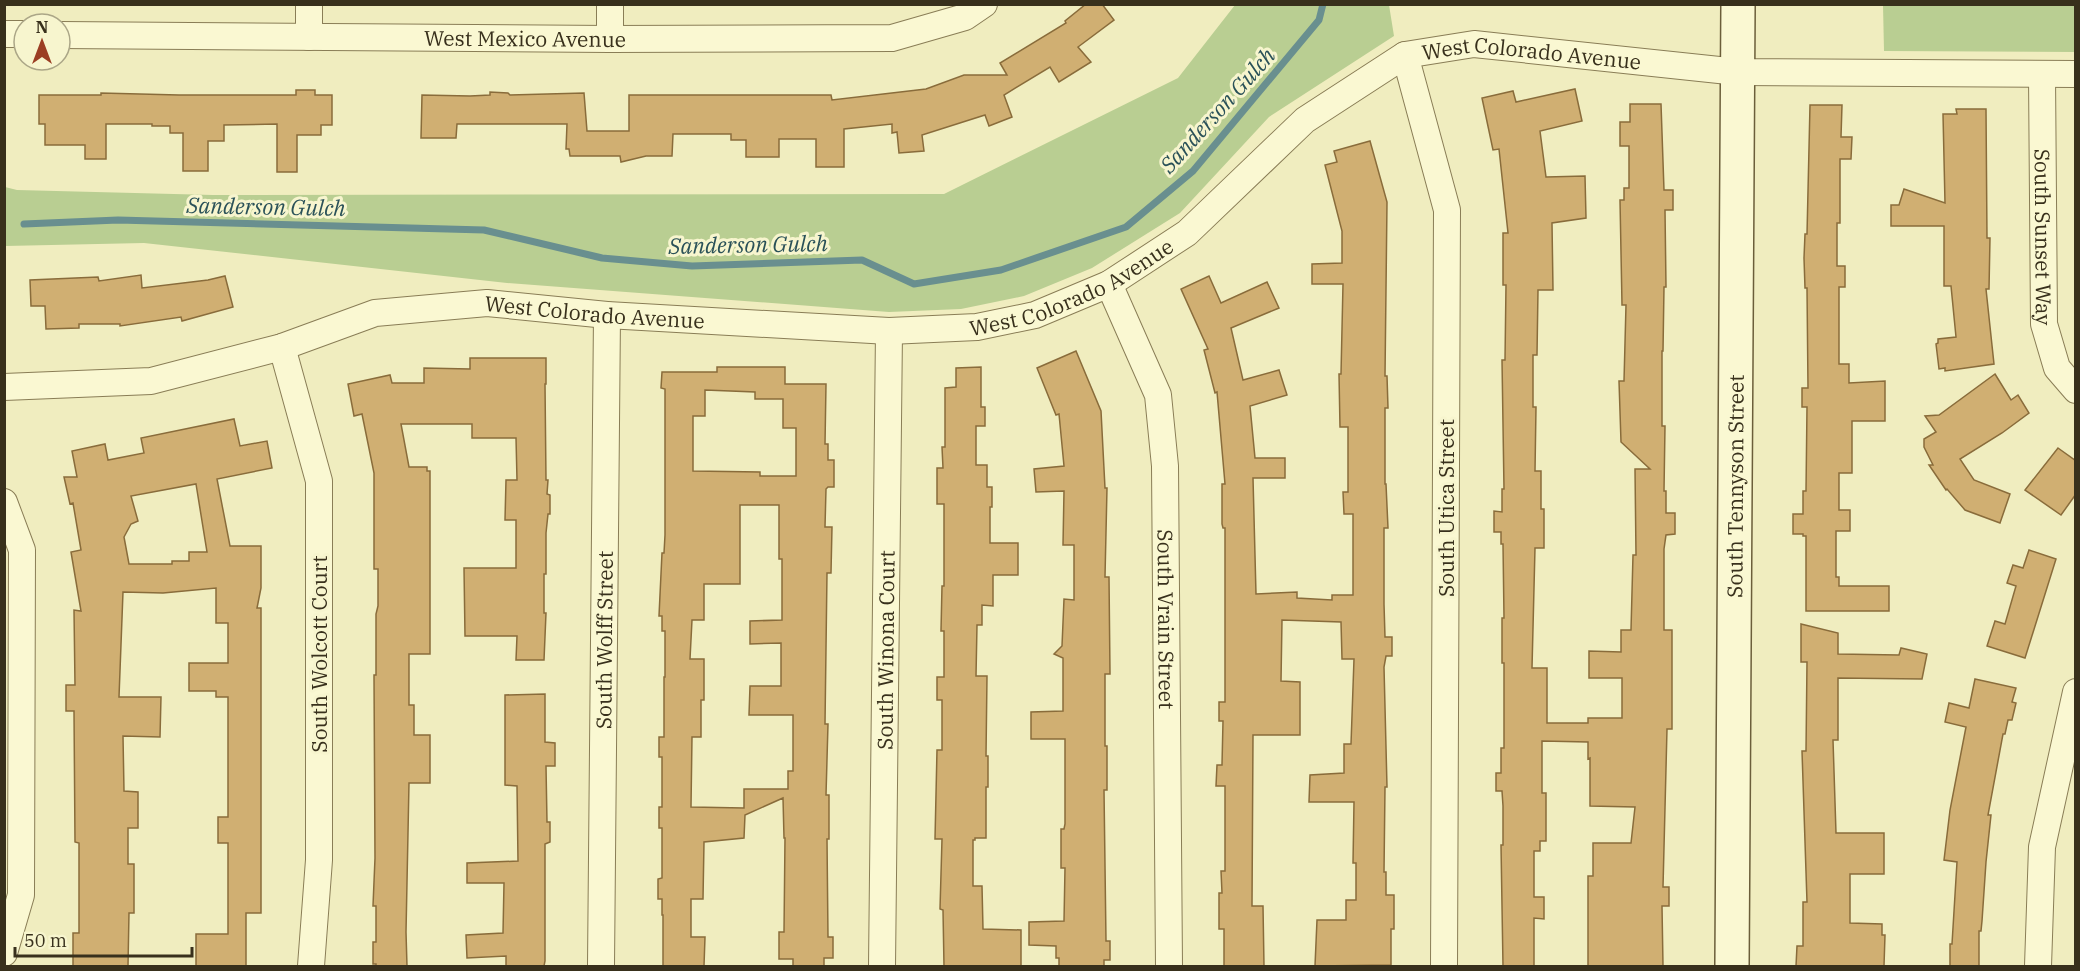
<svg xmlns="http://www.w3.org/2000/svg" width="2080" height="971" viewBox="0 0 2080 971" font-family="'IBM Plex Serif',serif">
<rect width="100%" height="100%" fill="#f0edbf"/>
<g fill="#b9ce92">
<polygon points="1235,5 1389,5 1394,36 1269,117 1180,213 1092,268 1024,296 961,309 889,312 507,283 144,243 5,246 5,187 17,190 213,195 944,194 1178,78"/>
<polygon points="1883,5 2075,5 2075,52 1884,51"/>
</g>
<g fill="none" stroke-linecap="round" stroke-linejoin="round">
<polyline stroke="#698f8f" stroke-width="7" points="24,224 118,220 484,230 602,258 692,266 862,260 914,284 1001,270 1126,227 1193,171 1319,20 1323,4"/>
</g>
<g fill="#d0af72" stroke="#896c3b" stroke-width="1.5" fill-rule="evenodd">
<polygon points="1086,4 1102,4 1114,20 1078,47 1091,62 1059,82 1050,67 1004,95 1012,117 989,126 985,115 922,135 924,151 899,153 897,132 892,133 892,124 844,129 844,167 816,167 816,139 779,139 779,157 746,157 746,140 731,140 731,134 673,134 672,156 646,156 621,162 620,156 570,156 569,149 566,149 567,124 457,124 456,138 421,138 422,95 470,96 490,95 490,92 508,93 510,95 584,93 587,131 629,131 629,95 831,95 832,100 926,89 964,75 1007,75 1000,63 1066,23 1065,21"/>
<polygon points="1575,89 1582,121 1540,131 1546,177 1585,176 1586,218 1552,223 1553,290 1538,290 1537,355 1533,355 1533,407 1536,407 1535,471 1541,471 1541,509 1544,509 1544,548 1535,548 1532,668 1547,668 1547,723 1588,723 1588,718 1622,718 1622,678 1589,678 1589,651 1621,652 1621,630 1631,630 1633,555 1636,555 1635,469 1650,469 1621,442 1619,381 1624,381 1626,305 1622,305 1620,200 1624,200 1624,188 1629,188 1629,146 1620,146 1620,122 1630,122 1630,104 1661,104 1664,190 1673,190 1673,210 1665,210 1666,287 1664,287 1663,351 1662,351 1662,426 1665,426 1664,491 1666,491 1666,513 1675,513 1675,534 1666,535 1664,549 1664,630 1672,630 1672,729 1667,729 1663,887 1669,887 1669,906 1662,906 1663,966 1588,966 1588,876 1593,876 1593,843 1631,843 1635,807 1590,806 1590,758 1588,759 1588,742 1542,741 1542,793 1546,793 1546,841 1540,841 1540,851 1534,851 1534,897 1544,897 1544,919 1534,918 1534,966 1503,966 1501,845 1503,845 1503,806 1502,791 1496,791 1496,773 1501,773 1501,748 1504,748 1504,663 1502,663 1502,618 1504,618 1503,544 1501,544 1501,532 1494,532 1494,511 1502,512 1502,489 1504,489 1502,360 1505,360 1506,285 1503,285 1503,233 1508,233 1499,149 1493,150 1482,98 1513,91 1516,102"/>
<polygon points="296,90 315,90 315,95 332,95 332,125 321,125 321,135 297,135 297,172 277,172 277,124 224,125 224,141 208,141 208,171 183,171 183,133 170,133 170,126 152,126 152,124 106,124 106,159 85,159 85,145 45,145 45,124 39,124 39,95 101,95 101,93 179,95 296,95"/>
<polygon points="1810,105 1842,105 1841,137 1852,137 1851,159 1840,159 1840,223 1837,223 1837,266 1845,266 1845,287 1839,287 1839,364 1849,364 1849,383 1885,381 1885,421 1852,421 1852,473 1839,473 1839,510 1850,510 1850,531 1836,531 1836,577 1839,577 1839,586 1889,586 1889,611 1806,611 1806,536 1803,536 1803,534 1793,534 1793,514 1803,514 1803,491 1806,491 1807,407 1802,407 1802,388 1808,388 1807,288 1805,288 1804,258 1805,234 1807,234"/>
<polygon points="1956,109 1986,109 1987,238 1990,238 1989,289 1986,289 1994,364 1945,371 1945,368 1939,369 1936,344 1938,343 1938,339 1956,337 1951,286 1944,286 1944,226 1891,226 1891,205 1899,205 1904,189 1945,203 1943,114 1957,114"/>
<polygon points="1370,141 1387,202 1385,376 1387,376 1388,408 1385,408 1385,484 1386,484 1388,528 1384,528 1384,604 1385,637 1392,637 1392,656 1386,656 1384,667 1387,787 1385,787 1384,872 1386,872 1386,895 1394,895 1394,929 1391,929 1391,965 1315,966 1317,920 1346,920 1346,900 1356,900 1356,863 1353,863 1354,802 1309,802 1310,775 1344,773 1344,744 1351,744 1354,659 1342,659 1341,622 1282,620 1281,681 1300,682 1300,735 1253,735 1252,906 1263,906 1264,966 1224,966 1224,929 1219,929 1219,893 1222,893 1221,871 1225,871 1225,786 1216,786 1217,765 1222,765 1223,721 1219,721 1219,702 1225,702 1225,528 1223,528 1222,524 1222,484 1225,484 1217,392 1215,393 1204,350 1208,349 1181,289 1209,276 1221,303 1267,282 1279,308 1231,328 1243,380 1279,370 1287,395 1250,406 1255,458 1285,458 1285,478 1253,478 1256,594 1297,592 1297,598 1332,600 1332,595 1353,595 1353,514 1344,514 1343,492 1348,492 1348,427 1340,427 1339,374 1341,374 1343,284 1312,284 1312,264 1342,263 1342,231 1325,165 1337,162 1334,151"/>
<polygon points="141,275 142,288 208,280 225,276 233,307 182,321 181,317 120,326 120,324 79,324 79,328 46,329 45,306 31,306 30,280 98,277 99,281"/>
<polygon points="1076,351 1101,411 1105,488 1107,488 1105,577 1109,577 1110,674 1105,674 1105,746 1107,746 1107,790 1104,790 1106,941 1110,941 1110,960 1104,960 1104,966 1059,966 1059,958 1056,958 1056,946 1029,945 1029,922 1064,921 1065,868 1061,868 1061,829 1064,829 1065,824 1065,739 1031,739 1031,712 1063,711 1063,658 1054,654 1062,646 1064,599 1074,600 1074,545 1063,545 1064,491 1036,492 1034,469 1064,466 1059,414 1056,415 1037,368"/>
<polygon points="470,358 546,358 546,384 545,384 546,480 548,480 547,494 550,495 550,514 548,514 546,533 546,574 544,574 544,613 546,613 544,660 516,660 517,636 465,636 464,568 516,568 516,520 505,520 506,480 517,480 516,438 472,438 472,424 401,424 409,467 427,467 427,471 430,471 430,654 409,654 409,705 414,705 414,735 430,735 430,783 409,783 406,932 407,966 376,966 376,964 373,964 373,942 376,942 376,906 373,906 375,858 374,675 376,675 376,614 378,606 378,569 374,569 374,473 362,414 354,416 348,384 390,375 392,383 424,383 424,368 470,369"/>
<path d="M 717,367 L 785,367 L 785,384 L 826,384 L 825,444 L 828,444 L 828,460 L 834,460 L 834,487 L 828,487 L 826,489 L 825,527 L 832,527 L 831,573 L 827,573 L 825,724 L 828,724 L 826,795 L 829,795 L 829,839 L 827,839 L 828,937 L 833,937 L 833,958 L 824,958 L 824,966 L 793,966 L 793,959 L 779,959 L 779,932 L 784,932 L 785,838 L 784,838 L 783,798 L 745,815 L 744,838 L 704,842 L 703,899 L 691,899 L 691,937 L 705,937 L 704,966 L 663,966 L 663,915 L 662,915 L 662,899 L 658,899 L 658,879 L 662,878 L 662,828 L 659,828 L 659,807 L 662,807 L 662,757 L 659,757 L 659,737 L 664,737 L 664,677 L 665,677 L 665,631 L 662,631 L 662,616 L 659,616 L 662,553 L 664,553 L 665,535 L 665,389 L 661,388 L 662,372 L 717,372 ZM 705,390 L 755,392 L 755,399 L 783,399 L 783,428 L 796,428 L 796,476 L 760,476 L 760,472 L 693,471 L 693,416 L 705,416 ZM 740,505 L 779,505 L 779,559 L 782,559 L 782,620 L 750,621 L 750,644 L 781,643 L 781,686 L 750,686 L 749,715 L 793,715 L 793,771 L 788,771 L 788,789 L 744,789 L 744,808 L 691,807 L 692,737 L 701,737 L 701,700 L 704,700 L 704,659 L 690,659 L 692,620 L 704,620 L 704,584 L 740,584 Z"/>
<polygon points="981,367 981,407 985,407 985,426 976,426 976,465 987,465 987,487 992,487 992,507 990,507 990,543 1018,543 1018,575 993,575 993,606 982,605 982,625 977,625 976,676 987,676 986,756 988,756 988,787 986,787 986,838 975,838 975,840 973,840 973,886 982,886 983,929 1021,930 1021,966 944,966 943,910 940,909 942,839 935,839 937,750 942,750 942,700 937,700 937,677 944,677 944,631 941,631 942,586 944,586 944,504 937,504 937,468 943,468 942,447 945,447 945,388 956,387 956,368"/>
<polygon points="1995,374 2011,400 2018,395 2029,413 2002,433 1960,459 1974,480 2010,494 2000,523 1965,510 1947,489 1946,490 1929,465 1933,465 1924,447 1924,439 1936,432 1925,416 1939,415"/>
<path d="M 234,419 L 240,446 L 267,441 L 272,468 L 217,479 L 230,546 L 261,546 L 261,588 L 257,608 L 261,608 L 261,913 L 246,913 L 246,966 L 196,966 L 196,934 L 228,934 L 228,843 L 218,843 L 218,817 L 228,817 L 228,697 L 216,697 L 216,691 L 189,691 L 189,663 L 228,663 L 228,623 L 216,623 L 216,588 L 163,593 L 123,592 L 119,697 L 161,697 L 160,737 L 123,736 L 124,791 L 138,792 L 138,828 L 128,828 L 128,864 L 134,864 L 134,913 L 129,913 L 128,966 L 73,966 L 73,933 L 79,933 L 79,843 L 75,842 L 74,711 L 66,711 L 66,685 L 75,685 L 74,610 L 81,611 L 71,552 L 81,550 L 73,503 L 70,504 L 64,477 L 77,477 L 72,451 L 105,444 L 108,460 L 144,453 L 141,438 ZM 196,484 L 207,552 L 189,552 L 189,561 L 172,561 L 172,564 L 129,564 L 124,537 L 131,524 L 138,521 L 131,496 Z"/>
<polygon points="2058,448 2076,461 2076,494 2061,515 2025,490"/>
<polygon points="2029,550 2056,559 2025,658 1987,646 1995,621 2005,624 2016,586 2007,583 2013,565 2023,568"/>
<polygon points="1801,624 1838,633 1838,654 1899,655 1901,648 1927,654 1922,679 1838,678 1838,740 1833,740 1836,833 1884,833 1884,874 1850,874 1850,923 1882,924 1882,935 1885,935 1884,966 1796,966 1797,946 1803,946 1803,902 1807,902 1802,751 1806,751 1807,662 1801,662"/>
<polygon points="1975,679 2016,688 2012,702 2016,703 2012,720 2008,720 2005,734 2003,734 1988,815 1991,815 1986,862 1982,921 1981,931 1979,931 1979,966 1950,966 1950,944 1952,944 1957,862 1944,860 1950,810 1966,727 1945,722 1949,703 1969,708"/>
<polygon points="545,694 545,742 555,743 555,766 546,766 547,822 550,822 550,842 545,844 545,961 544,966 506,966 506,956 467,958 466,935 503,933 504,883 467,883 467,863 518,861 517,786 505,785 505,695"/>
</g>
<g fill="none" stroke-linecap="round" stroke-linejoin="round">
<g stroke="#897d56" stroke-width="28">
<g id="street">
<polyline points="309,4 309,37"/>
<polyline points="610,4 610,39"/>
<polyline points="4,34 24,34"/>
<path id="s1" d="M 60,35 L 610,39 L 892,38 L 965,17 L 984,4"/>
<polyline points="1405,55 1447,210 1444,966"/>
<path id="s2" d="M 2042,75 L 2044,324 L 2057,368 L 2076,390"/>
<path id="s3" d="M 1109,284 L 1158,395 L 1165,466 L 1169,966"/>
<polyline points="282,347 319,481 319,860 311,966"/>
<path id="s4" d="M 4,387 L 151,381 L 282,347 L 375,313 L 487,303 L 607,315 L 889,331 L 977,327 L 1035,315 L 1109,284 L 1187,233 L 1305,120 L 1405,55 L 1474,44 L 1738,72 L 2076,74"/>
<polyline points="4,502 22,550 21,895 4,953"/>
<path id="s5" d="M 601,966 L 607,315"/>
<path id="s6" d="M 882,966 L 889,331"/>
<polyline points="2038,966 2042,847 2076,692"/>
</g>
</g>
<g stroke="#6b5e3a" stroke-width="36">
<g id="secondary">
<path id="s7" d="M 1732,966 L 1738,4"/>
</g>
</g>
<use href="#street" stroke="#faf8d2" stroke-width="26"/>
<use href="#secondary" stroke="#faf8d2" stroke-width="33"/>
</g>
<g text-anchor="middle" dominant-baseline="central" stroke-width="6" stroke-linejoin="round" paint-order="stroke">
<g font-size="21" fill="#38301c" stroke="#f7f5ce">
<text stroke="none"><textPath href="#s1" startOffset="465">West Mexico Avenue</textPath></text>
<text stroke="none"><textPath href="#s4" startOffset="1628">West Colorado Avenue</textPath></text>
<text stroke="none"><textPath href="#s2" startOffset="162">South Sunset Way</textPath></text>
<text stroke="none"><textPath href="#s4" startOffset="1088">West Colorado Avenue</textPath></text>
<text stroke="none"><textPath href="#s4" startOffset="602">West Colorado Avenue</textPath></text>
<text stroke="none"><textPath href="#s7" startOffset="480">South Tennyson Street</textPath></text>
<text transform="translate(1446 508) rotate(-90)">South Utica Street</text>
<text stroke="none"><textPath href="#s3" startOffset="346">South Vrain Street</textPath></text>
<text stroke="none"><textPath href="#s5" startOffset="326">South Wolff Street</textPath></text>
<text stroke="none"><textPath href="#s6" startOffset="316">South Winona Court</textPath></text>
<text transform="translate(319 654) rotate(-90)">South Wolcott Court</text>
</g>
<g font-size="22" font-style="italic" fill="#2a5158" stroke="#f7f5ce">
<text transform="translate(1217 110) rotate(-48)">Sanderson Gulch</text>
<text transform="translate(266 206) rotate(1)">Sanderson Gulch</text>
<text transform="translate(748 244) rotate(-1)">Sanderson Gulch</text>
</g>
</g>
<rect width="2080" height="971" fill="none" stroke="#38301c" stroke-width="12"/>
<g transform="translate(42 42)"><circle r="28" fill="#f7f5ce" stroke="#aba687" stroke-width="1.5"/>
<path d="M0-4.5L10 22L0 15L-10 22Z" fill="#9b3e23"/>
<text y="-9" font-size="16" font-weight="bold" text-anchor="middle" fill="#38301c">N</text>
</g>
<path d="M15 947v9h177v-9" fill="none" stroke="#38301c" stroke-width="3"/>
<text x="24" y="947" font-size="18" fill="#38301c" stroke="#f7f5ce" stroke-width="4.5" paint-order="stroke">50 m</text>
</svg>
